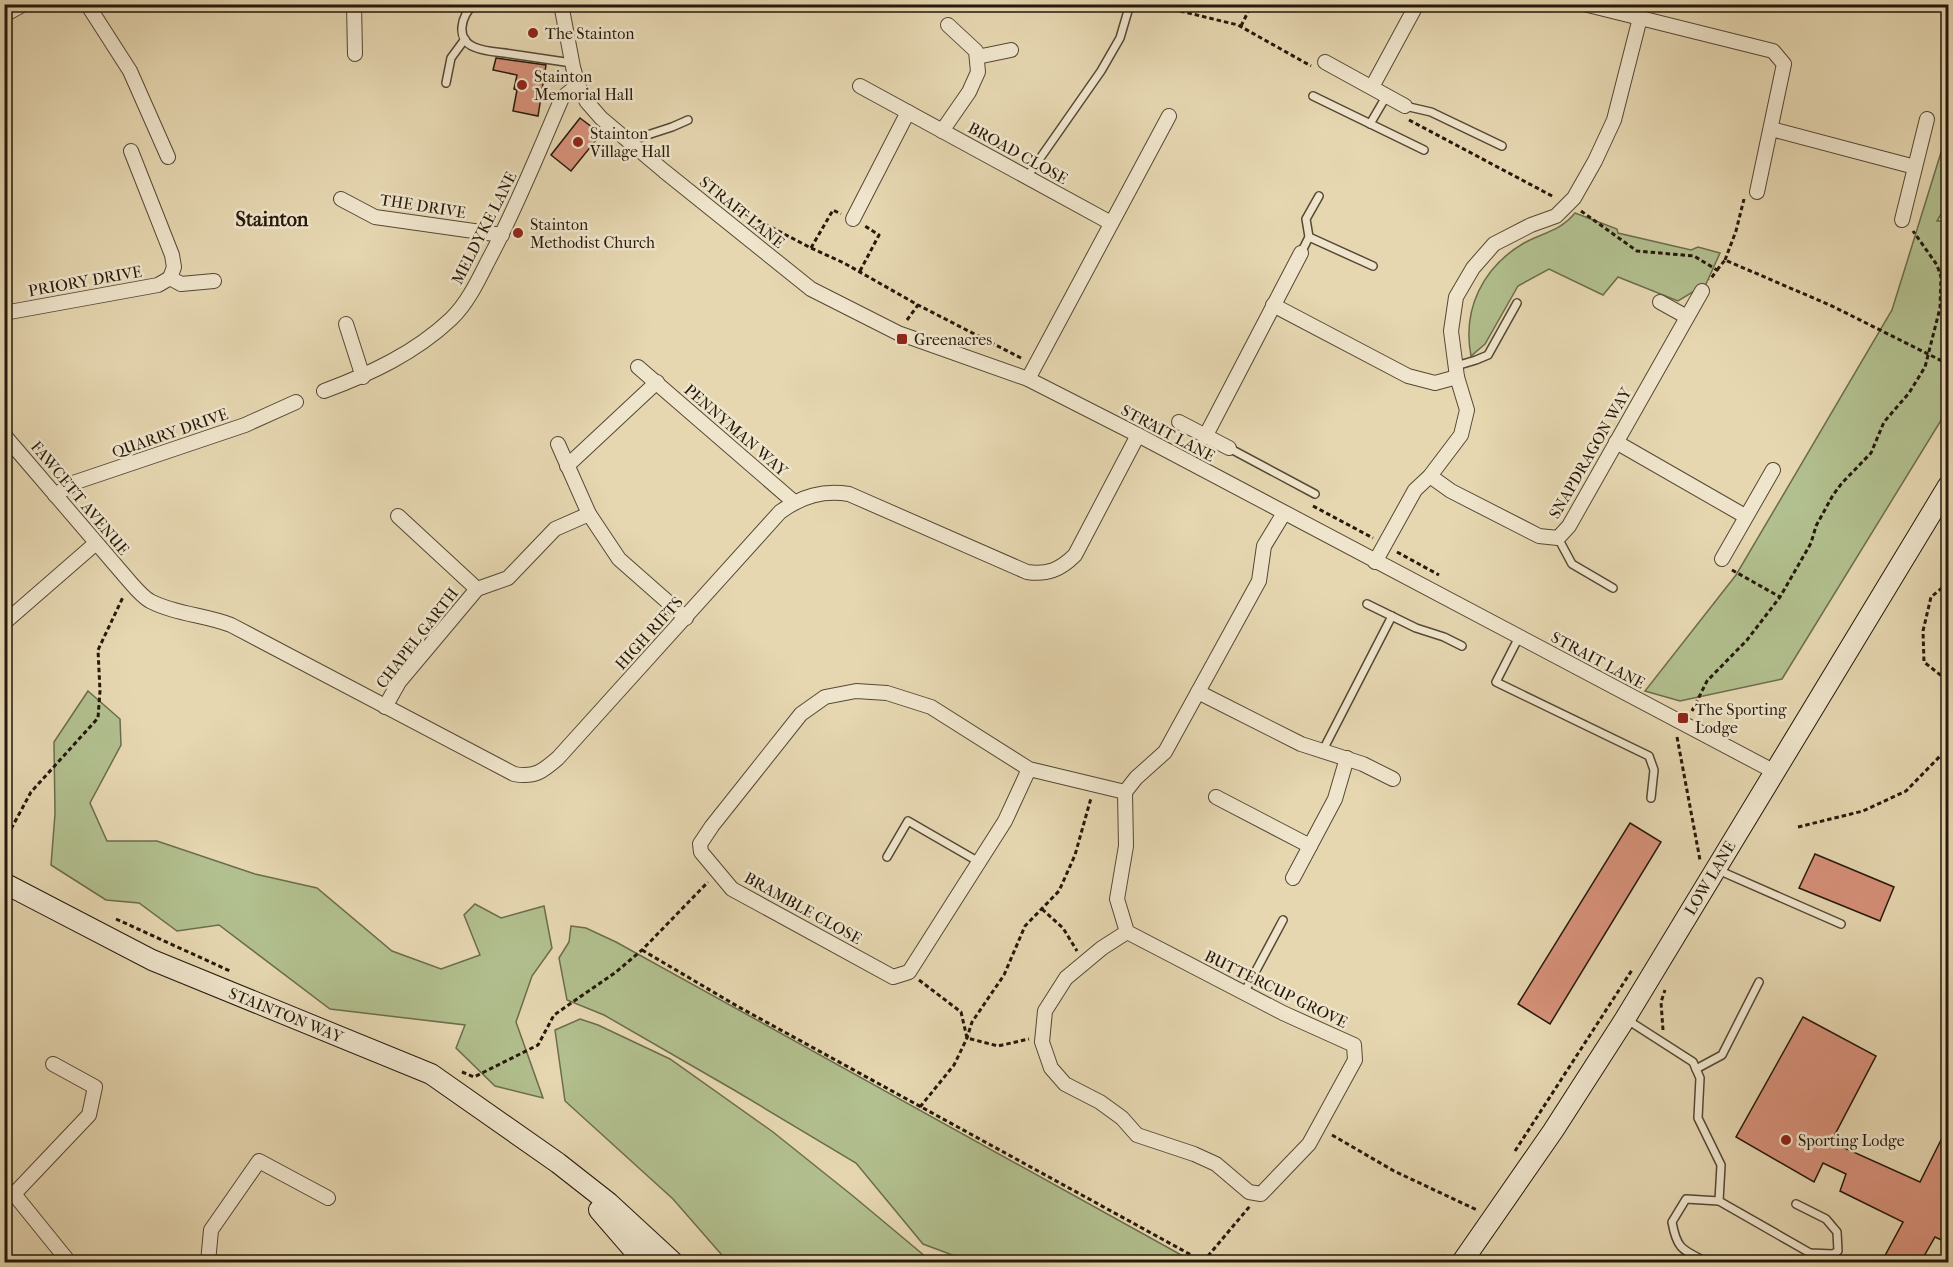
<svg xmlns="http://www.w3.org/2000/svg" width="1953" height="1267" viewBox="0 0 1953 1267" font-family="'IM FELL French Canon',serif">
<rect width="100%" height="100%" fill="#e6d7b1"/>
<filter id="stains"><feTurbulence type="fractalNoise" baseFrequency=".00333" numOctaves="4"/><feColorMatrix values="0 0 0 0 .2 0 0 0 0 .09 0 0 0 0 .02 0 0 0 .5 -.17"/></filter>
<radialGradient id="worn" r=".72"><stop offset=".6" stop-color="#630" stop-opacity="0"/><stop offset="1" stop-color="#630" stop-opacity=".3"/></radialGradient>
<g fill="#b2bf8e" stroke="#6c6c4c" stroke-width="1.5">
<polygon points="1948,130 1948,202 1937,221 1948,221 1948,409 1782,679 1680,701 1645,691 1736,575 1892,310"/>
<path d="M 1575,213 L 1617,229 L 1618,233 L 1691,250 L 1698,247 L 1720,253 L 1706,284 L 1678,301 L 1618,277 L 1603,295 L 1549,269 L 1518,286 L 1485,344 L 1471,356 C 1462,309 1483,267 1524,243 C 1544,232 1559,232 1575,213 Z"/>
<polygon points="88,691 120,719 121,745 90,803 107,841 157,841 255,874 317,888 392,951 441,969 480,955 464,915 475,904 501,918 544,906 552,948 532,976 516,1022 543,1098 495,1086 456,1048 465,1025 330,1009 219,925 177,931 139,903 106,900 51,865 55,814 54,742"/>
<polygon points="571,926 586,928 616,942 1194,1262 971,1262 923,1244 856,1163 734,1090 604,1015 567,1000 559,958 569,942"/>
<polygon points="580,1019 598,1025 670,1059 773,1132 853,1196 932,1262 728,1262 673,1199 565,1101 555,1030"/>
</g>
<g fill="#d7917a" stroke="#25190a" stroke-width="1.5">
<polygon points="496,58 546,65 538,116 513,111 517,90 514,89 517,75 493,70"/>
<polygon points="580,118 601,134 571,171 551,155"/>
<polygon points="1630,823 1661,842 1550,1024 1518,1004"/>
<polygon points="1815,854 1894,887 1880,921 1799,888"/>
<polygon points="1803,1017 1876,1056 1831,1142 1920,1182 1948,1126 1948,1243 1935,1237 1920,1263 1881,1263 1903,1222 1840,1191 1846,1174 1823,1163 1814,1182 1736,1137"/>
</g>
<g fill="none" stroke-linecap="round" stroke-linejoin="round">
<g stroke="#554834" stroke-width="10">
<g id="lane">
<path d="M 474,4 C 461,16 455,39 474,47 C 485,52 499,52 511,54 C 531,57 551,60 572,63"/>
<polyline points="446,83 451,58 465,39"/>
<polyline points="1313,96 1424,150"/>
<polyline points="1405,106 1431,112 1502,146"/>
<polyline points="1370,124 1387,95"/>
<polyline points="629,141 672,127 688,120"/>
<polyline points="1027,177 1101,71 1120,38 1130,4"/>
<polyline points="1309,237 1373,266"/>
<polyline points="1301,253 1309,237 1306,219 1319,196"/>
<polyline points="1456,366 1476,360 1488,355 1517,303"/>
<polyline points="1229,448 1315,494"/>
<polyline points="1558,538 1572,564 1613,588"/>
<polyline points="1367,604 1416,628 1444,637 1462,646"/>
<polyline points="1519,637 1496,682 1649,756 1654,770 1651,798"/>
<polyline points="1323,750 1392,616"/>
<polyline points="887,857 908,821 979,862"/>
<polyline points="1718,870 1841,924"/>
<polyline points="1244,993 1283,920"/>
<polyline points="1626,1019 1693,1062 1700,1078 1698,1118 1721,1165 1719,1201"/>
<polyline points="1696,1069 1722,1055 1759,982"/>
<polyline points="1796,1204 1826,1219 1837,1232 1838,1251 1833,1254"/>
<path d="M 1707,1262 C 1683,1250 1677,1250 1672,1222 L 1686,1199 L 1719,1201 L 1810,1253 L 1833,1254"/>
<polyline points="1809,1262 1810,1253"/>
</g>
</g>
<g stroke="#554834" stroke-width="16">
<g id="street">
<polyline points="87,4 130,71 168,157"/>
<polyline points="354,4 355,54"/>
<polyline points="561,4 573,67 578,85 587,102 601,118 664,171 811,289 898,333 1028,379 1138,435 1775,772"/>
<polyline points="1584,4 1773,51 1784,64 1757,192"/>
<polyline points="4,15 24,4"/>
<polyline points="977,57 1011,50"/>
<polyline points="1325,62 1405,106"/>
<polyline points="860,86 1111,223"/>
<polyline points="1372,87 1417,4"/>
<polyline points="1771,129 1915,167"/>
<polyline points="942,131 969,92 978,72 976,51 948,25"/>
<polyline points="131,151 172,255 174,267 170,278"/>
<polyline points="341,199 375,217 502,235"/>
<polyline points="853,219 908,112"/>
<polyline points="1902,220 1927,119"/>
<polyline points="1660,302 1687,317"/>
<polyline points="1273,305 1408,376 1435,383 1457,377"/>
<polyline points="4,313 158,285 170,278 181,284 214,281"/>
<polyline points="346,324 363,377"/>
<polyline points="638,367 794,502"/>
<polyline points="1028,379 1169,116"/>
<path d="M 324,391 C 370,374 415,353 451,319 C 467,304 478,281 488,261 C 516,209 538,153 562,98 L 578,85"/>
<polyline points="1179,422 1229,448"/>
<path d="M 4,435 L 130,582 C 136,589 143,597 150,601 C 175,614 205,615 231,625 L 514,774 C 535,778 543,771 558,758 L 780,512 C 802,496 823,490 849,494 L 1027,572 C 1047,575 1060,570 1075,555 L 1138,435"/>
<polyline points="1205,437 1301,253"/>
<polyline points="1616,442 1745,516"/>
<polyline points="558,444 589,514 619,559 686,618"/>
<polyline points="567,466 657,382"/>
<polyline points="1430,476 1451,491 1539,536 1558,538 1569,526 1702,291"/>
<polyline points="55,495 76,482 245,425 296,402"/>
<polyline points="398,516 477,589"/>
<polyline points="1722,559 1773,470"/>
<polyline points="1375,562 1415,490 1430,476 1461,435 1467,410 1457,377 1451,331 1456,297 1473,268 1494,244 1531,225 1556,216 1574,198 1595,161 1614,120 1640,18"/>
<polyline points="4,623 96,543"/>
<polyline points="1198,692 1301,744 1363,764 1393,779"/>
<polyline points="385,707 399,682 477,589 508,578 555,529 589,514"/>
<polyline points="1029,769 1005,821 909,972 893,977 732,889 701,852 700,844 712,826 801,714 825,697 856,691 887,693 931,707 1029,769 1125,792"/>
<polyline points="1125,792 1126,846 1117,899 1127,932 1283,1013 1354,1045 1355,1060 1309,1144 1261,1194 1249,1192 1216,1164 1194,1154 1137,1135 1122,1118 1100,1102 1065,1084 1051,1068 1042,1042 1045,1011 1066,978 1102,948 1127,932"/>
<polyline points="1125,792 1136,778 1165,752 1259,581 1264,546 1284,513"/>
<polyline points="1216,797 1310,846"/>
<polyline points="1293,878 1335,799 1347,758"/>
<polyline points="4,1190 14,1194 69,1262"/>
<polyline points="14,1194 89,1115 95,1087 53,1064"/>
<polyline points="208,1262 211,1230 259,1161 328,1198"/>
</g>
</g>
<g stroke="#25190a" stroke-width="22">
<g id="secondary">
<polyline points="4,883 152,960 431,1074 558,1163 609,1203 673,1262"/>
<polyline points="599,1210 644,1262"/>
<polyline points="1462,1262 1553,1131 1625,1019 1948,486"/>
</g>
</g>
<g stroke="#25190a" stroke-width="3" stroke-dasharray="4.5 3" stroke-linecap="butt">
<polyline points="1151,4 1238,25 1311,66"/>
<polyline points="1241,26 1252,4"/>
<polyline points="1409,120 1554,197"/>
<polyline points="738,210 811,248 844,263 918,305 1021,358"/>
<polyline points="1581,211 1637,251 1694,256 1717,270 1710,280"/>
<polyline points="811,248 833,210 841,214"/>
<polyline points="1725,260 1736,231 1744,199"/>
<polyline points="1717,270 1725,260 1832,306 1948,364"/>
<polyline points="860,271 879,235 865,226"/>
<polyline points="1940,273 1948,270"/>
<polyline points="907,320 918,305"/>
<polyline points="1135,415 1144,416 1164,427"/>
<polyline points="1313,506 1373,538"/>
<polyline points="1397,552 1439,575"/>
<polyline points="1732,570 1780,597"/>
<polyline points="1948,583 1931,597 1923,631 1924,662 1948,681"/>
<polyline points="1692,711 1707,681 1747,640 1780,597 1811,543 1816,526 1833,495 1842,483 1871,453 1884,422 1909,393 1925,367 1940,308 1941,277 1937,265 1913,231"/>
<polyline points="1677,737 1700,860"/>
<polyline points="1798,827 1863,811 1906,791 1948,748"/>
<polyline points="4,842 31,792 98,718 100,691 98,650 123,597"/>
<polyline points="1042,909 1063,928 1077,951"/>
<polyline points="116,919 230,971"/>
<polyline points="642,950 737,1006 1204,1262"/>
<polyline points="919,980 961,1012 967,1038 998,1046 1029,1039"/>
<polyline points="1663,1030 1661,1002 1665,990"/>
<polyline points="462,1072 474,1077 538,1045 554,1015 616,972 642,950 708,882"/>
<polyline points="920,1107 954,1065 967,1038 972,1022 1004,975 1025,926 1059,891 1075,855 1091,798"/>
<polyline points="1332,1135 1394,1171 1477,1210"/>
<polyline points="1515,1151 1632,970"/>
<polyline points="1203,1262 1250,1206"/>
<polyline points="1439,1262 1444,1255"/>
</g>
<use href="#lane" stroke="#efe5cc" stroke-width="7"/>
<use href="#street" stroke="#efe5cc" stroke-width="14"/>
<use href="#secondary" stroke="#efe5cc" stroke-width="20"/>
</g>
<g fill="#8f2418" stroke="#efe5cc" stroke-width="2">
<circle cx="533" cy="33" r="6"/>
<circle cx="522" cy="85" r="6"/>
<circle cx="578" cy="142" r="6"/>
<circle cx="518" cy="233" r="6"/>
<rect x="896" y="333" width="12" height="12" rx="3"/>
<rect x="1677" y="712" width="12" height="12" rx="3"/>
<circle cx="1786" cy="1140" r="6"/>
</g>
<g text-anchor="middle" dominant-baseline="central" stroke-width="5" stroke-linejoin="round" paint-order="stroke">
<g font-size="16" fill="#25190a" stroke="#efe5cc" text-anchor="start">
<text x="545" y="33">The Stainton</text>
<text x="534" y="76">Stainton<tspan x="534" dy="18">Memorial Hall</tspan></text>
<text x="590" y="133">Stainton<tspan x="590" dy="18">Village Hall</tspan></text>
<text x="530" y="224">Stainton<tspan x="530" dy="18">Methodist Church</tspan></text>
<text x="914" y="339">Greenacres</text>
<text x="1695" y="709">The Sporting<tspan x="1695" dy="18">Lodge</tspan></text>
<text x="1798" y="1140">Sporting Lodge</text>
</g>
<g font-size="16" fill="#25190a" stroke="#efe5cc">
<text transform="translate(1018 153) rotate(29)">BROAD CLOSE</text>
<text transform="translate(423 206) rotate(9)">THE DRIVE</text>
<text transform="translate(742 212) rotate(39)">STRAIT LANE</text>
<text transform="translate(484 228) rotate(-63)">MELDYKE LANE</text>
<text transform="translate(85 281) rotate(-10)">PRIORY DRIVE</text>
<text transform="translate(736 430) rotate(41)">PENNYMAN WAY</text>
<text transform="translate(170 433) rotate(-19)">QUARRY DRIVE</text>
<text transform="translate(1168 433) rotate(28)">STRAIT LANE</text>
<text transform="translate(1590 453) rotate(-60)">SNAPDRAGON WAY</text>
<text transform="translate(80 498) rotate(50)">FAWCETT AVENUE</text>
<text transform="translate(649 633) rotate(-48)">HIGH RIFTS</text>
<text transform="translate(417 638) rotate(-52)">CHAPEL GARTH</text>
<text transform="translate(1598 660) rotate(28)">STRAIT LANE</text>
<text transform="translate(1710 878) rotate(-59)">LOW LANE</text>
<text transform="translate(803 908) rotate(29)">BRAMBLE CLOSE</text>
<text transform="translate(1276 989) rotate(26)">BUTTERCUP GROVE</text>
<text transform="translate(286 1015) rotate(22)">STAINTON WAY</text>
</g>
<g font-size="20" font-weight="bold" fill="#25190a" stroke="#efe5cc">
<text x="272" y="219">Stainton</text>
</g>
</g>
<rect width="1953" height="1267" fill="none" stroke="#e6d7b1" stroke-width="24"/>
<rect x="6" y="6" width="1941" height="1255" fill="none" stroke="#25190a" stroke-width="3"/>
<rect x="12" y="12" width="1929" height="1243" fill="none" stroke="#25190a" stroke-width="1.5"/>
<rect width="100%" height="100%" filter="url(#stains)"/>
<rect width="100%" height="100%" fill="url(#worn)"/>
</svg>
